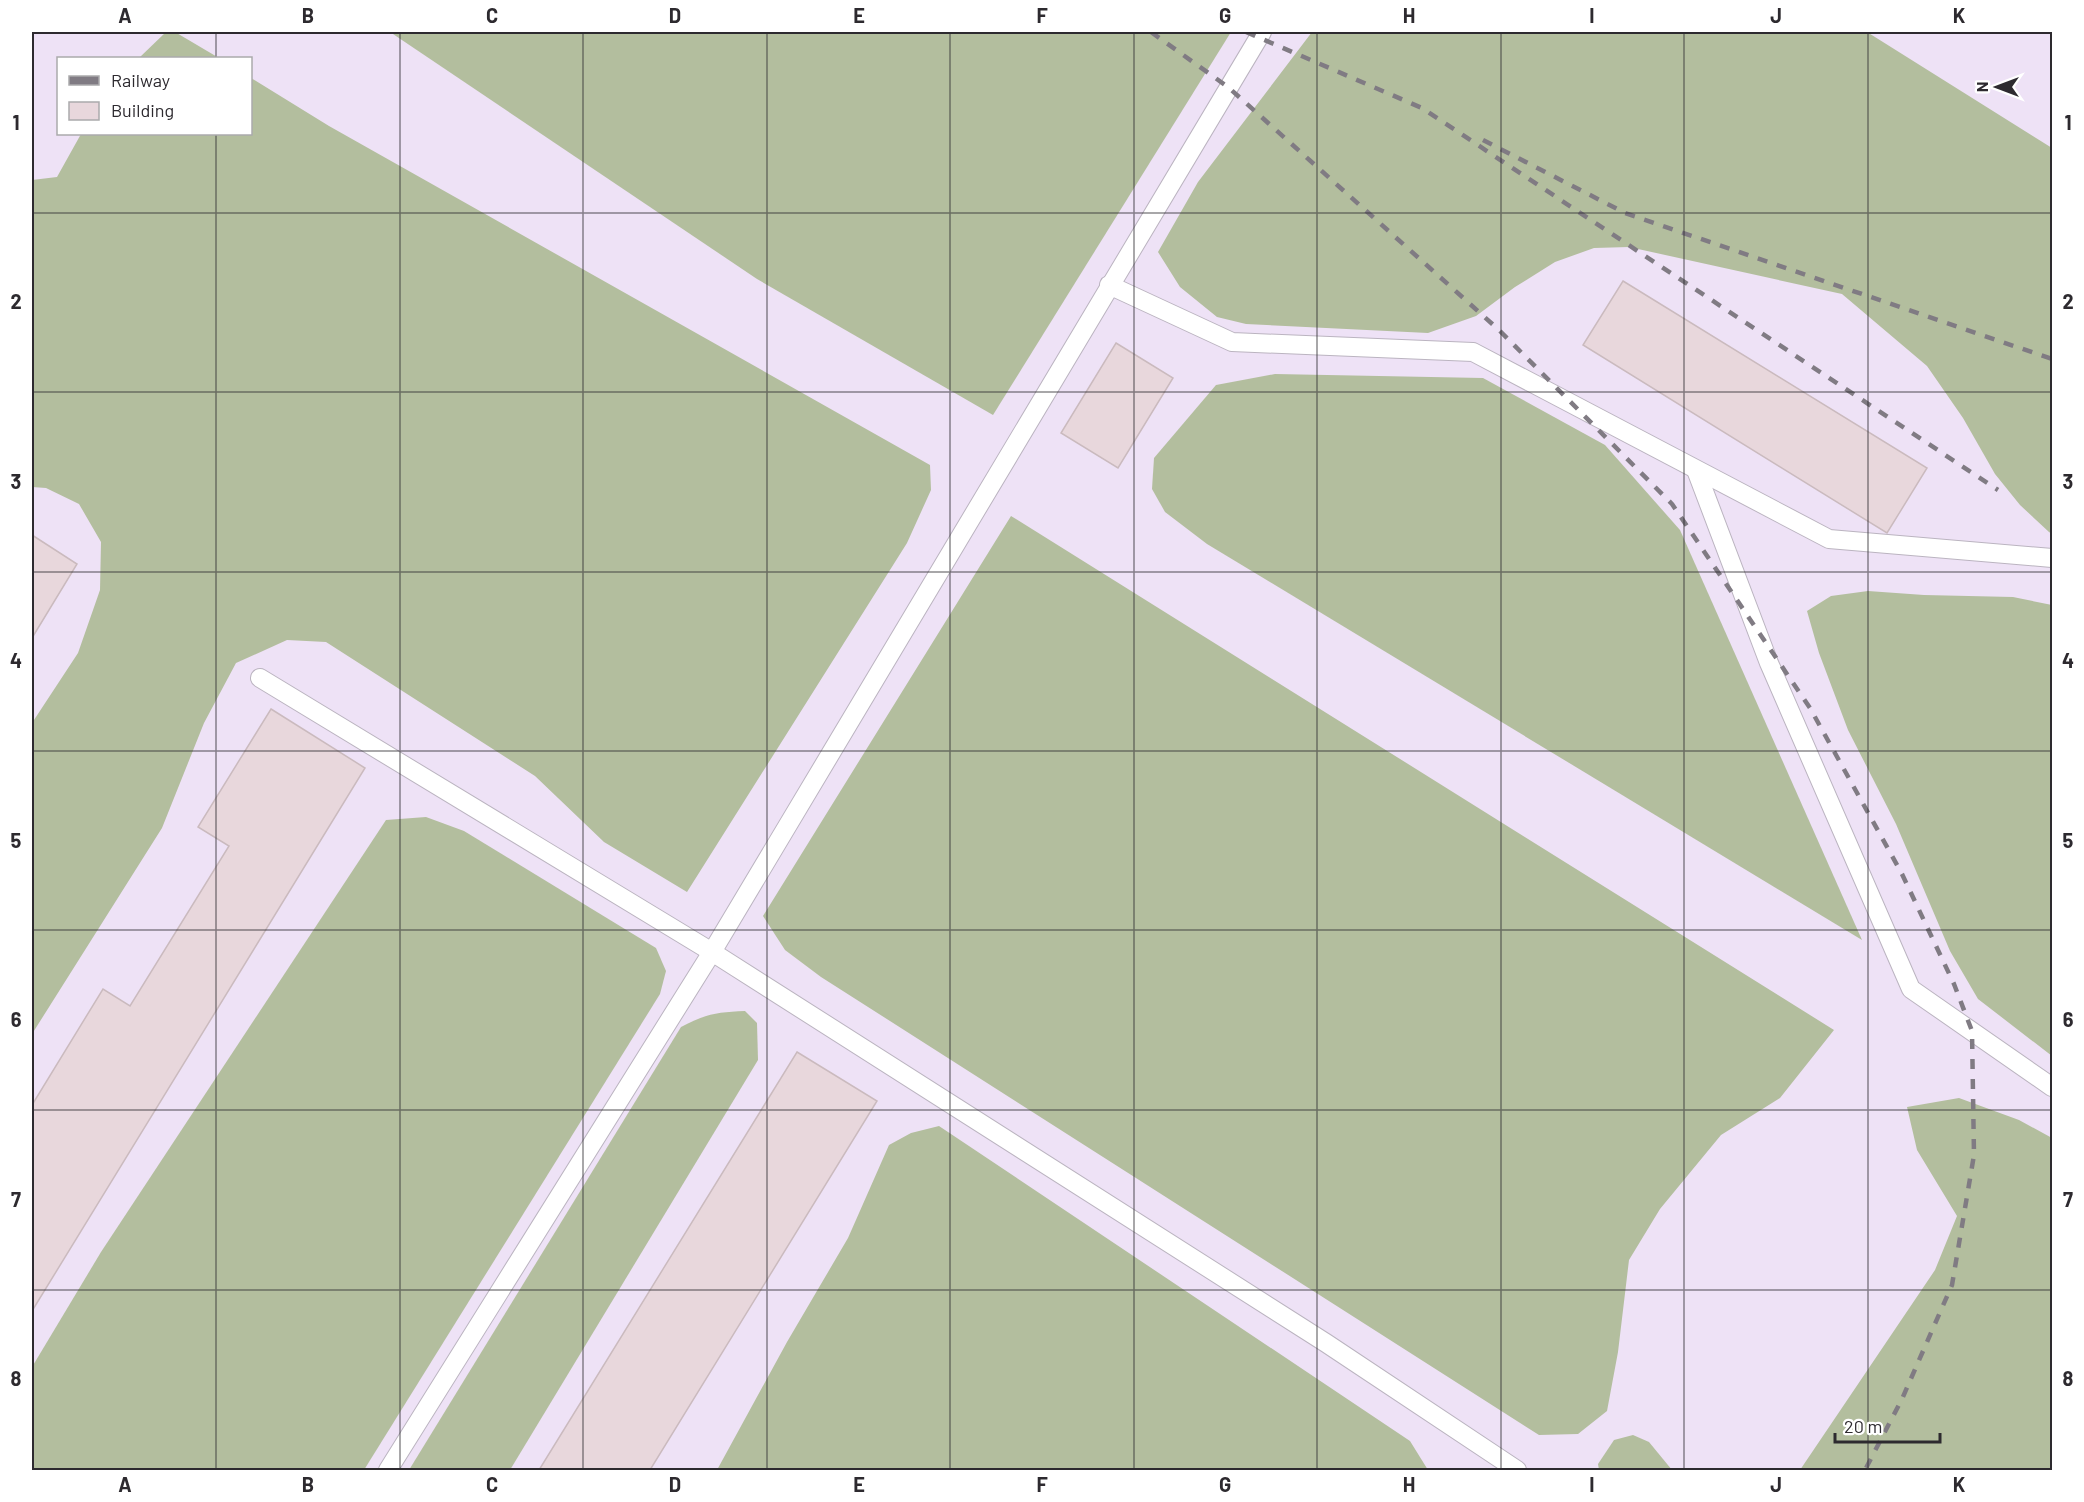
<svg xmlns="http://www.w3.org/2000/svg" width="2084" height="1502" viewBox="0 0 2084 1502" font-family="Barlow,sans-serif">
<rect width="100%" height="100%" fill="#f7effc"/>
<path fill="#eee2f6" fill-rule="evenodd" d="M 32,32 L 2052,32 L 2052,1470 L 32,1470 ZM 58,58 L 250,58 L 250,134 L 58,134 Z"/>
<g fill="#b3be9e">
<polygon points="166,32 175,32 219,58 139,58"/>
<polygon points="390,32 1231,32 993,415 757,279"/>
<polygon points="1312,32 1867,32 2052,148 2052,534 2049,532 2020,505 1995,474 1963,418 1927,366 1842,294 1629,247 1594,248 1555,262 1515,287 1476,316 1428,333 1246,324 1217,317 1180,287 1158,252 1198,182"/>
<polygon points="251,78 329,126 930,465 931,490 907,543 687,892 604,842 535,776 326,642 287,640 236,663 204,723 162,828 32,1034 32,723 78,653 100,590 101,542 79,504 46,488 32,487 32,180 57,177 81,134 250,134"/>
<polygon points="1275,374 1483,378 1605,445 1680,530 1862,940 1207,544 1165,512 1152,489 1154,458 1216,385"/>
<polygon points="1011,516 1834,1030 1780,1098 1721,1135 1660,1209 1629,1260 1618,1352 1607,1411 1578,1434 1539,1435 821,977 785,950 763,916"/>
<polygon points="1868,591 1924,595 2013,597 2052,605 2052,1056 1978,999 1950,951 1896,824 1848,730 1819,653 1807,611 1831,596"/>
<polygon points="426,817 464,831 656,948 666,971 660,994 364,1470 32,1470 32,1367 101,1252 386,820"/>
<path d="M 745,1011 L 757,1023 L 758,1060 L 510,1470 L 409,1470 L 681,1027 C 705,1014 718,1012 745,1011 Z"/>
<polygon points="1959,1098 2019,1120 2052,1138 2052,1470 1800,1470 1935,1270 1957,1216 1917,1150 1907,1107"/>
<polygon points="939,1126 1410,1441 1428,1470 717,1470 787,1342 848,1238 889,1145 911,1133"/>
<polygon points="1633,1435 1649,1442 1672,1470 1599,1470 1598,1464 1614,1440"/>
</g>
<g fill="#e8d7dc" stroke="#cababe" stroke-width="1.5">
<polygon points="1623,281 1927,468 1887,533 1583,345"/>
<polygon points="1116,343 1173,378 1118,468 1061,433"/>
<polygon points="32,535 77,564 32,638"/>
<polygon points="271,709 365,768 32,1311 32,1105 103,989 130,1006 229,846 198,827"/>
<polygon points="797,1052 877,1101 650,1470 539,1470"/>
</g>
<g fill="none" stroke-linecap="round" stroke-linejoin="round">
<g stroke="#bbb4c0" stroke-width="20">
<g id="service">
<polyline points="1109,285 1232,342 1473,352 1829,539 2052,558"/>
<polyline points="1696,470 1769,663 1911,989 2052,1087"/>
<polyline points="260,678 712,952 1326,1343 1517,1470"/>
<polyline points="388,1470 712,952 1262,32"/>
</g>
</g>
<use href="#service" stroke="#fff" stroke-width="18"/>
<g stroke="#807b83" stroke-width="4.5" stroke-dasharray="10 10" stroke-linecap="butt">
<polyline points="1151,32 1228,87 1499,330 1672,504 1810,708 1902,874 1954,984 1972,1031 1974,1155 1952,1285 1902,1399 1865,1470"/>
<polyline points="1246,32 1422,108 1998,490"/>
<polyline points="1483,140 1625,213 2052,359"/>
</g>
</g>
<path fill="none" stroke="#2d2a2f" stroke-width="1.5" stroke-opacity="0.55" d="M 216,32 L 216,58M 400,32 L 400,1470M 583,32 L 583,1470M 767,32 L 767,1470M 950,32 L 950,1470M 1134,32 L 1134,1470M 1317,32 L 1317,1470M 1501,32 L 1501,1470M 1684,32 L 1684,1470M 1868,32 L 1868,1470M 216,134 L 216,1470M 32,213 L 2052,213M 32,392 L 2052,392M 32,572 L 2052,572M 32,751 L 2052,751M 32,930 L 2052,930M 32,1110 L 2052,1110M 32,1290 L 2052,1290"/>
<rect width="2084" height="1502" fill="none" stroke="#ffffff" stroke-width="66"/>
<rect x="57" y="57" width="195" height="78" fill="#ffffff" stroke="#abaaac" stroke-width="1.5"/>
<rect x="69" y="76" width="30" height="9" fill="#807b83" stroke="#abaaac" stroke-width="1.5"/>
<text x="111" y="87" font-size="18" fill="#2d2a2f">Railway</text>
<rect x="69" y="102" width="30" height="18" fill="#e8d7dc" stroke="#abaaac" stroke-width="1.5"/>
<text x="111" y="117" font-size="18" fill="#2d2a2f">Building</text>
<g transform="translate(1997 87) rotate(270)" stroke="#ffffff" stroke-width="4.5" paint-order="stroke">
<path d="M0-4.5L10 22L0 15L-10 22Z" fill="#2d2a2f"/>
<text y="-9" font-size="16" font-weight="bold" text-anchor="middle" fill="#2d2a2f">N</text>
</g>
<path d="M1835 1433v9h105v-9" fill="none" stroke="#2d2a2f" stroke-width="3"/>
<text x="1844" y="1433" font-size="18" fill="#2d2a2f" stroke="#ffffff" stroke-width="4.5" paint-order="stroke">20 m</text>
<rect x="33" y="33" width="2018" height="1436" fill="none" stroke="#2d2a2f" stroke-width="2"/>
<g font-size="20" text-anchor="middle" font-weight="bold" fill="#2d2a2f">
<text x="125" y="23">A</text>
<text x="308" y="23">B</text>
<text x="492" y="23">C</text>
<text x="675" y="23">D</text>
<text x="859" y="23">E</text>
<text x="1042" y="23">F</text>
<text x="1225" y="23">G</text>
<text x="1409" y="23">H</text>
<text x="1592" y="23">I</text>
<text x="1776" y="23">J</text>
<text x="1959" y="23">K</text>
<text x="16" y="130">1</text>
<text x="2068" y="130">1</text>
<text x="16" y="309">2</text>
<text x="2068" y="309">2</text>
<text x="16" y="489">3</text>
<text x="2068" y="489">3</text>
<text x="16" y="668">4</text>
<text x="2068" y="668">4</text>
<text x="16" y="848">5</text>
<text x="2068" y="848">5</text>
<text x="16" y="1027">6</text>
<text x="2068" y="1027">6</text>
<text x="16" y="1207">7</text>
<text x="2068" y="1207">7</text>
<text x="16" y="1386">8</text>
<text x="2068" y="1386">8</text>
<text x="125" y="1492">A</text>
<text x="308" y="1492">B</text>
<text x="492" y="1492">C</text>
<text x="675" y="1492">D</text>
<text x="859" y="1492">E</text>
<text x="1042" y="1492">F</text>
<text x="1225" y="1492">G</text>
<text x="1409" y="1492">H</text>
<text x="1592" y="1492">I</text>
<text x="1776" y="1492">J</text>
<text x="1959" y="1492">K</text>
</g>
</svg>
